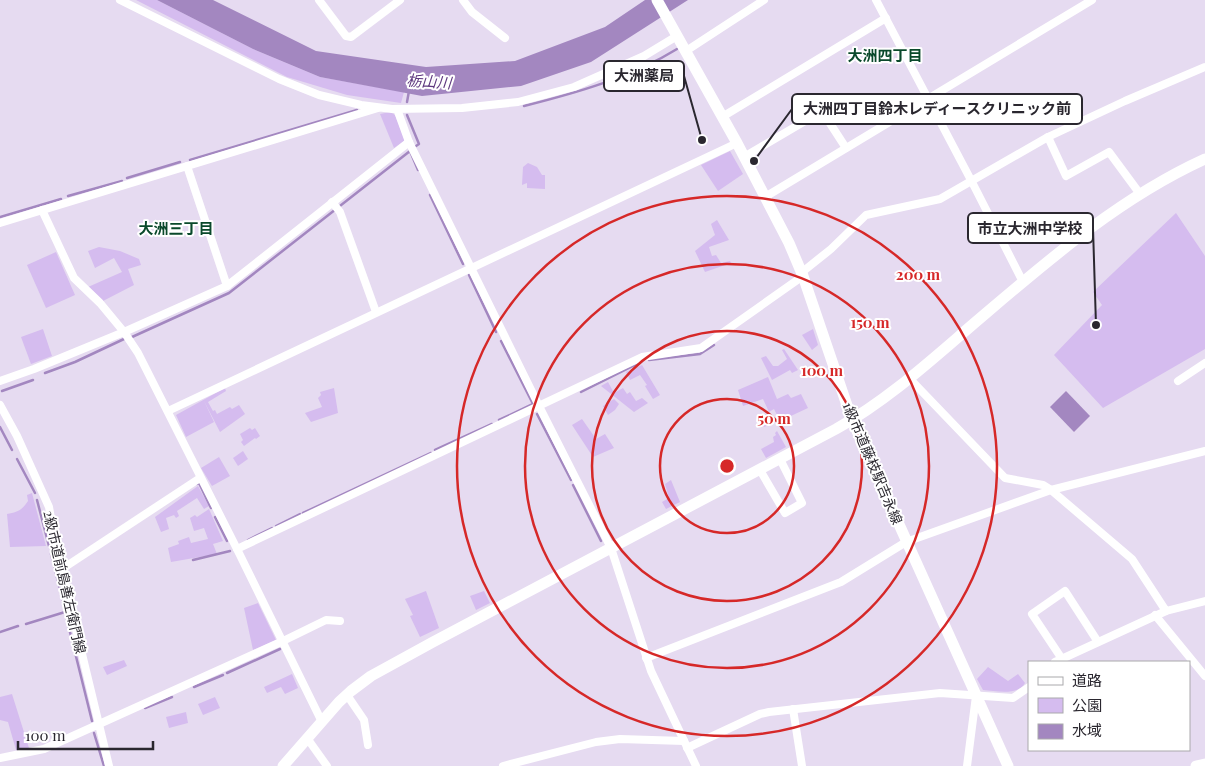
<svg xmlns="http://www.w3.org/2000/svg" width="1205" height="766" viewBox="0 0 1205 766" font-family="'Playfair Display','Noto Sans JP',serif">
<rect width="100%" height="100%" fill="#e6dbf1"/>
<g fill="#d5bcef">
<polygon points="136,0 157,0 253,49 320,77 404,92 401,103 347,95 287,77"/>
<polygon points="390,112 395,115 404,138 404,141 394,148 380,114"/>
<polygon points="730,151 743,174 718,191 701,165"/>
<polygon points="528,163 537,167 542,175 545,175 545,189 527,188 527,183 522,185 523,167"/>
<polygon points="1176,213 1205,256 1205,349 1103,408 1054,355 1102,305 1093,292"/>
<polygon points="717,220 729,240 709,247 712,256 716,255 721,263 730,261 731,263 705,272 695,251 715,235 711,224"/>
<polygon points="99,247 120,251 139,259 141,265 128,269 134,285 103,301 88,287 122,272 114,258 95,268 88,251"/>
<polygon points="56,252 75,295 46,308 27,265"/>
<polygon points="43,329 52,356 31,364 21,337"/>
<polygon points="813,329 818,345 812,350 802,335"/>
<polygon points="784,349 798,370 792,373 790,370 772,380 761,358 766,356 773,366 778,366 787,359 782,350"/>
<polygon points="642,365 660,395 653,399 645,386 647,385 640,375 630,380 626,372"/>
<polygon points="768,377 777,399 788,394 791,398 801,394 808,408 780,421 774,409 769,412 763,399 743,406 738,390"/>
<polygon points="608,382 614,393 623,388 627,394 630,392 636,401 642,398 648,403 634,412 601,386"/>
<polygon points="225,388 226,391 208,402 213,411 215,410 217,414 230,407 232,409 239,405 245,414 220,432 204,401 214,422 186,437 176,415"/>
<polygon points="334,388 338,413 311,422 305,413 322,407 318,398 321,395 320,392"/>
<polygon points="614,399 619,404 615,410 608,415 603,406"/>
<polygon points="768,413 773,423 764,427 760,417"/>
<polygon points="582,419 596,439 605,434 614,448 593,457 572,425"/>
<polygon points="250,428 252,430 255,428 260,436 256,439 255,438 244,446 241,442 243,440 240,434"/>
<polygon points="777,431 786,447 766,458 761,449 774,442 773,437 776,435 775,433"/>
<polygon points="243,451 248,459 238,466 233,458"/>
<polygon points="219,457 230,476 212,486 201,468"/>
<polygon points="671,480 680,502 666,509 662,502 669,498 665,484"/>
<polygon points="198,486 209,506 204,509 197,498 177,511 179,516 176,518 174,515 166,518 169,529 161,532 155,517"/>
<path d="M 32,493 L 46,546 L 10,547 L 7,514 C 18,512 22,510 28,501 L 27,495 Z"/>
<polygon points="209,509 223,541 213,544 217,554 171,562 168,548 179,544 178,541 189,537 191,543 208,539 204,528 194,531 190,518 195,515 197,517"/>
<polygon points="426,591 439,628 420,637 410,616 413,615 405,599"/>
<polygon points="484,591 490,603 476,610 470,596"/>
<polygon points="258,603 276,640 253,650 244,608"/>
<polygon points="124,660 127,666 107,675 103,667"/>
<path d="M 988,667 L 1008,681 L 1018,674 L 1025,683 C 1018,696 996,691 983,690 L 977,679 Z"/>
<polygon points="292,674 298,688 285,694 281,687 267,693 264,687"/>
<polygon points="12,694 29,748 16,750 8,722 0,720 0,697"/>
<polygon points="215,697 220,708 203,715 198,704"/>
<polygon points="186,712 188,723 169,728 166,717"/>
</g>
<g fill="#a387c0">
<polygon points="157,0 213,0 316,51 426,67 515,61 605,27 645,0 688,0 591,62 521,86 422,96 320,77 253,49"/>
<polygon points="1066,391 1090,416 1074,432 1050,407"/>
</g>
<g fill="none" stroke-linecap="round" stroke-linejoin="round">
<g stroke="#a387c0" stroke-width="2.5">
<polyline points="407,102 409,91"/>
<path d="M 524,106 C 576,93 632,77 677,49"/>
<polyline points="407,115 419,144 416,146"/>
<polyline points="190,160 357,110"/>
<polyline points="127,178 180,162"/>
<polyline points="430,195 463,264"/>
<polyline points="68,196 122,181"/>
<polyline points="0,217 61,199"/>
<polyline points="469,275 496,332"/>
<polyline points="132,337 229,293 410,151 418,170"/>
<polyline points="649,360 700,354 714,345"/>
<polyline points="45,373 75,362 124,339"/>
<polyline points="2,391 33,380"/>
<polyline points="581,392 641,362"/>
<polyline points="537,414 571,480"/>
<polyline points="499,420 533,404 501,341"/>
<polyline points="0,427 12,450"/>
<polyline points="435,450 492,424"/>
<polyline points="17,459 35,493"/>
<polyline points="197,484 199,483 211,508"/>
<polyline points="573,485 601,541"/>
<polyline points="37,500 49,546"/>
<polyline points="303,513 431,453"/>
<polyline points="215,517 227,541"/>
<polyline points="276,526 300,514"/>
<polyline points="248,540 272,528"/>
<polyline points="51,554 63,601"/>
<polyline points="193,560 230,551"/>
<polyline points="26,624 65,612 92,721"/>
<polyline points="0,632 18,626"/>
<polyline points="227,673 280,649"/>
<polyline points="194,687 223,675"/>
<polyline points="145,708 172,697"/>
<polyline points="94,733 104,766"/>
</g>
<g stroke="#fff" stroke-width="8">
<polyline points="120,0 279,79 319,95 361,105 392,109 462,108 518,102 574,87 644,56 677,36"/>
<polyline points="319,0 346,36 351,37 400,0"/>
<polyline points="463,0 472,12 505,38"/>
<polyline points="876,0 972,182 1023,282"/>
<polyline points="686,51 764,0"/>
<polyline points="397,109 409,142 539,406 611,548 651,671 696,766"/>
<polyline points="722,117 886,18"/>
<polyline points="1048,137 1066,176 1109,152 1140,194"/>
<polyline points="744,157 822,111 846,148"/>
<polyline points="187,166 227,286"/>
<polyline points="765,197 1092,0"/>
<polyline points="332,202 340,212 376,312"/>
<polyline points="42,210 74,278 100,303 124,332 138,353 237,549 322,722"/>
<polyline points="0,223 378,108"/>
<polyline points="801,273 831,249 866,215 940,199 1048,137 1125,101 1205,67"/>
<polyline points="910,379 1005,478 1043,485 1051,490 1132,559 1166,611 1205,601"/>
<polyline points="0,381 34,369 124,332 227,286 409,142"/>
<polyline points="1178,381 1205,363"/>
<polyline points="0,405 17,436 49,507 56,546 109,766"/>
<polyline points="168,411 737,143"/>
<polyline points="760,470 785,513 802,503 780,459"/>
<polyline points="237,549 642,357 701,348 803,276"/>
<polyline points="62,569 200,478"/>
<polyline points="1155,615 1205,676"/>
<polyline points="646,658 841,582 906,542 1051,490 1205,451"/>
<polyline points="1062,659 1032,614 1065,591 1098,642"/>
<polyline points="1055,662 1166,611"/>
<polyline points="347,695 364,720 368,745"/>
<polyline points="793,709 802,766"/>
<polyline points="307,738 327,766"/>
<polyline points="687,748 760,714 769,712 940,693 1013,698 1029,687"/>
<polyline points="0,758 44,749 283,641 326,620 340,621"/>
<polyline points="503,766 596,742 620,739 684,741"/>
<polyline points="967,766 976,696"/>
</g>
<g stroke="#fff" stroke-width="11">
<polyline points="657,0 737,143 789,243 803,276 852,420 1008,766"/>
<path d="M 283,766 L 339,702 L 351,691 L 371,676 L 433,642 L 836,429 C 886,401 928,363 971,326 C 1044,264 1117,199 1205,159"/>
<polyline points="1196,766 1205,764"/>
</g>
</g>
<g fill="none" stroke="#d62828" stroke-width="2.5">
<circle cx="727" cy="466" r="67"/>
<circle cx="727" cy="466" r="135"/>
<circle cx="727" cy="466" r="202"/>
<circle cx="727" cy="466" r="270"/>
</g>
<g text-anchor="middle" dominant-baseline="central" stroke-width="4" stroke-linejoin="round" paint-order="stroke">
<g font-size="14" fill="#2a272f" stroke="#fff">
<text transform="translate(873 463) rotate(67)">1級市道藤枝駅吉永線</text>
<text transform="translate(65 582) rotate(77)">2級市道前島善左衛門線</text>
</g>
<g font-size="15" font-weight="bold" fill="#0a492b" stroke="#fff">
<text x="885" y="55">大洲四丁目</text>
<text x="176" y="228">大洲三丁目</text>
</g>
<g font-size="15" font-style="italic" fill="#5e387e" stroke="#fff">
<text transform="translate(429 81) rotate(4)">栃山川</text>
</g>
</g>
<circle cx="727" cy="466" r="8" fill="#d62828" stroke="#fff" stroke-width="2.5"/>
<g font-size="15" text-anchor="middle" font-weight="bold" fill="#d62828" stroke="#fff" stroke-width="4" stroke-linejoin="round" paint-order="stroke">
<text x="918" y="280">200 m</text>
<text x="870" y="328">150 m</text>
<text x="822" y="376">100 m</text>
<text x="774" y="424">50 m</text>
</g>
<path fill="none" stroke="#2a272f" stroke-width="2" d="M702 140L684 76M754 161L792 109M1096 325L1093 228"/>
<g fill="#2a272f" stroke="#fff" stroke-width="2">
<circle cx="702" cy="140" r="5"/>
<circle cx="754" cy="161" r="5"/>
<circle cx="1096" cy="325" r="5"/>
</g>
<g fill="#fff" stroke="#2a272f" stroke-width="2">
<rect x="604" y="61" width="80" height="30" rx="5"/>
<rect x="792" y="94" width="290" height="30" rx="5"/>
<rect x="968" y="213" width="125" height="30" rx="5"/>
</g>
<g font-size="15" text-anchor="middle" font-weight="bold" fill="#2a272f">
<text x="644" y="81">大洲薬局</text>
<text x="937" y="114">大洲四丁目鈴木レディースクリニック前</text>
<text x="1030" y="234">市立大洲中学校</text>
</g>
<rect x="1028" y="661" width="162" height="90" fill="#ffffff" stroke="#aaa9ac"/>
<rect x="1038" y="677" width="25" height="8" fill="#ffffff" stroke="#aaa9ac"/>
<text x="1072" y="686" font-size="15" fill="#2a272f">道路</text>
<rect x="1038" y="698" width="25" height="15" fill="#d5bcef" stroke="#aaa9ac"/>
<text x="1072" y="711" font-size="15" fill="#2a272f">公園</text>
<rect x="1038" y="724" width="25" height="15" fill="#a387c0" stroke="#aaa9ac"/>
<text x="1072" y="736" font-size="15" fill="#2a272f">水域</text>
<path d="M18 741v8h135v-8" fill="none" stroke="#2a272f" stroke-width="2.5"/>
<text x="25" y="741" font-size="15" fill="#2a272f" stroke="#ffffff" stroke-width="4" paint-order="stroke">100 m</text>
</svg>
